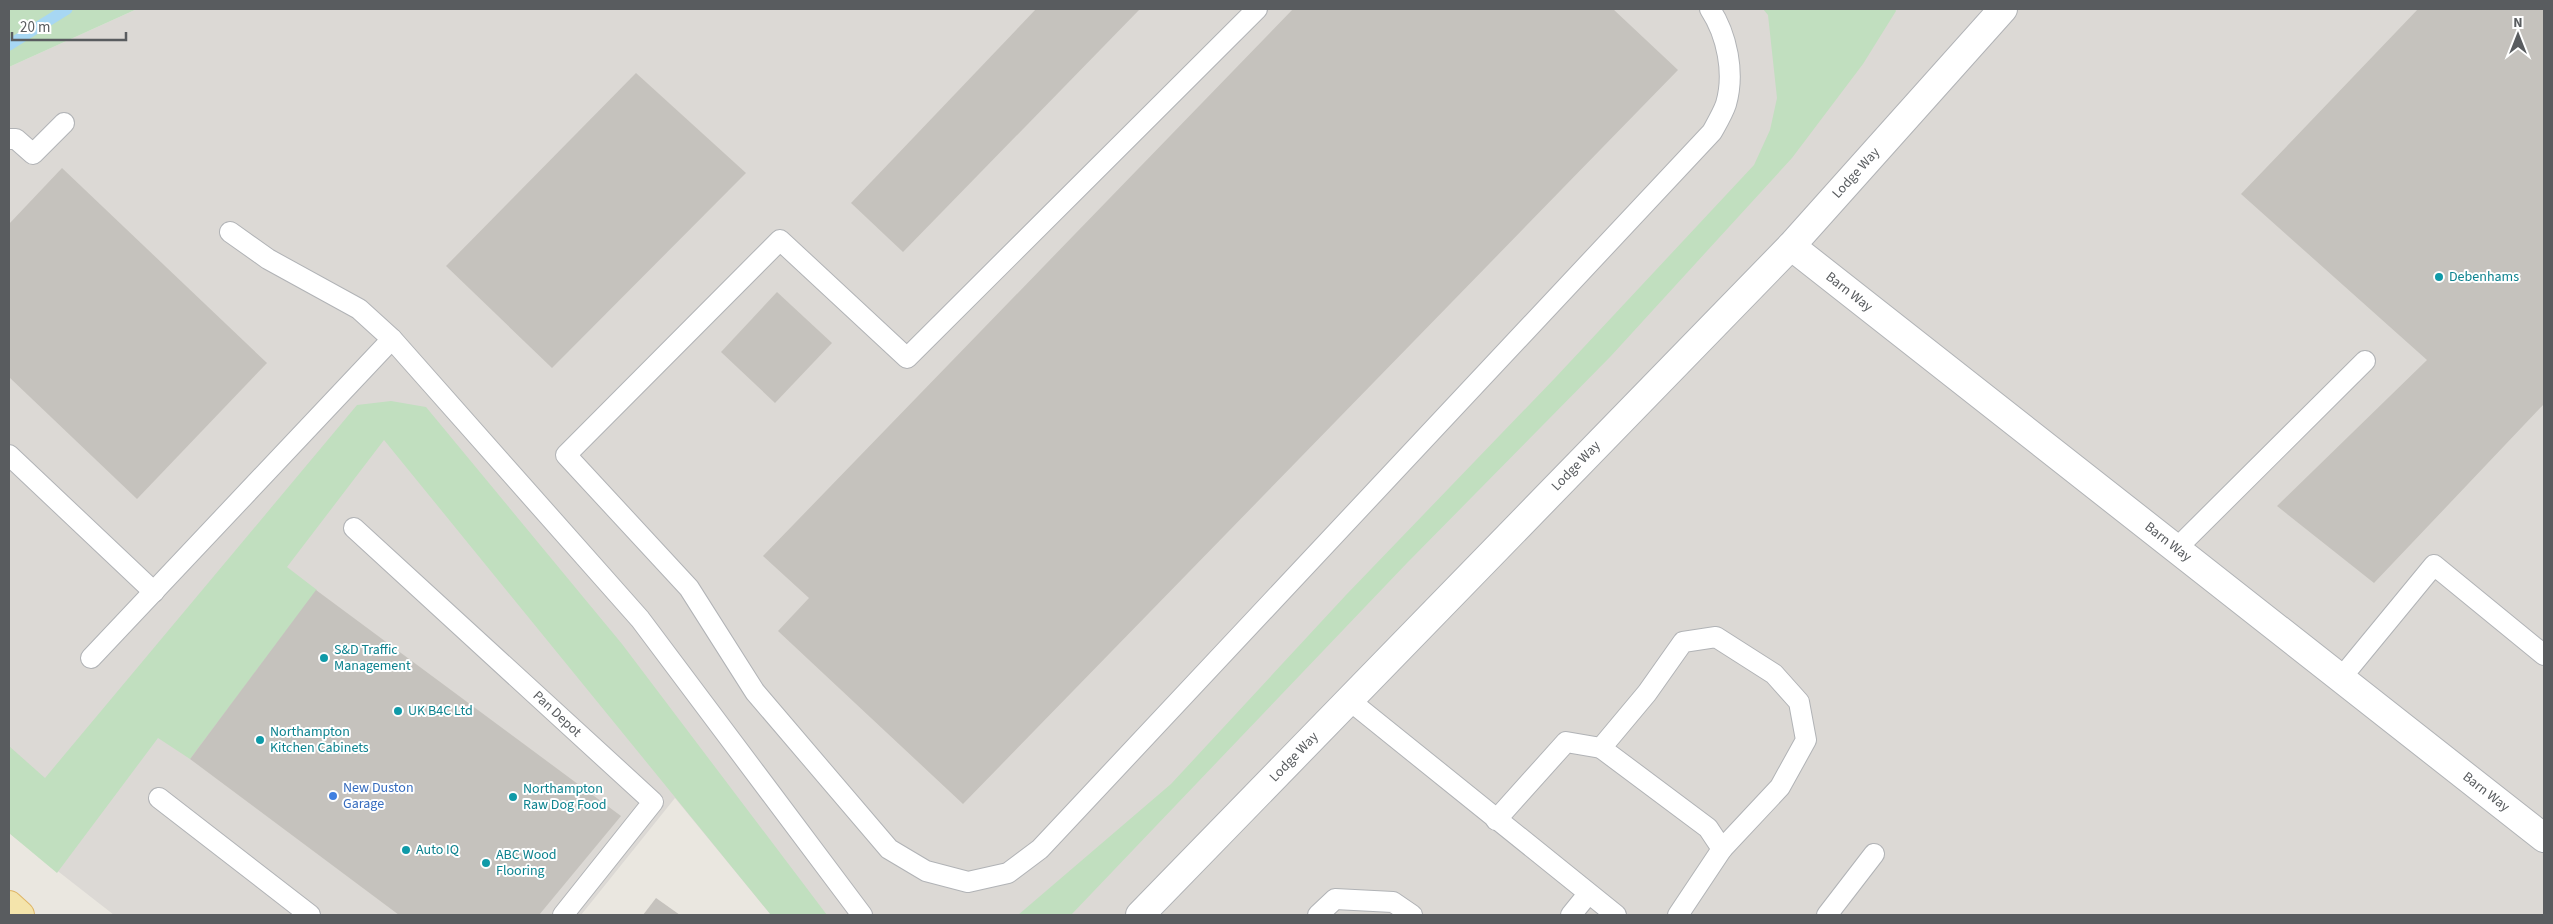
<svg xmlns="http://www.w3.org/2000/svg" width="2553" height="924" viewBox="0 0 2553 924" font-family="'Source Sans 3',sans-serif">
<rect width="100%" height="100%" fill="#eae7e0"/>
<polygon fill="#dcd9d5" points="137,9 2544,9 2544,915 771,915 675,798 581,915 114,915 9,833 9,67"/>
<g fill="#c1dfbf">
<polygon points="9,9 137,9 9,67"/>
<polygon points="1763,9 1895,9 1896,11 1863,64 1792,158 1611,356 1407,563 1071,915 1018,915 1171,784 1346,595 1555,378 1754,165 1770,130 1777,98 1768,15"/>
<polygon points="391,401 426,407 622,644 827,915 771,915 384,440 287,567 317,590 190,759 158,738 57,873 9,833 9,746 45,778 357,405"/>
</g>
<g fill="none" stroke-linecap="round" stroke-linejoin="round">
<polyline stroke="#a7d7f3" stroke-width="11" points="9,45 67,9"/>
</g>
<g fill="#c5c2bd">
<polygon points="1036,9 1140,9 903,252 851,203"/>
<polygon points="1293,9 1613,9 1678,70 963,804 778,631 809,598 763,556"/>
<polygon points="2418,9 2544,9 2544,404 2374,583 2277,506 2427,360 2241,194"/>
<polygon points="636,73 746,173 552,368 446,266"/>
<polygon points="62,168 267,363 137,499 9,377 9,224"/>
<polygon points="777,292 832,343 775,403 721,352"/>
<polygon points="316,590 621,816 539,915 399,915 190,759"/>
<polygon points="656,898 680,915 643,915"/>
</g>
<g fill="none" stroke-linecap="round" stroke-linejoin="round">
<g stroke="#b1b3b6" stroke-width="22">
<g id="service">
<path d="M 1257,9 L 907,358 L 780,240 L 566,455 L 689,588 L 755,692 L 889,849 L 926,871 L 968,882 L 1008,873 L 1040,849 L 1712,132 C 1717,123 1723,113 1726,104 C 1735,73 1727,35 1710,9"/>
<polyline points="9,139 16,139 33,154 64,123"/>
<polyline points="230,232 268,259 359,309 392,339 640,619 862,915"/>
<polyline points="9,455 154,592"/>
<polyline points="354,528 653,802 563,915"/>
<polyline points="2176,549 2365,361"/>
<polyline points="91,658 392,339"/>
<polyline points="2341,678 2434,565 2544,655"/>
<polyline points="1349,700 1616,915"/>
<polyline points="1601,748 1708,828 1722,849"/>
<polyline points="159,798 310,915"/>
<polyline points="1496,820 1566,742 1601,748 1647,693 1683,642 1716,637 1774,674 1799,702 1806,740 1780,787 1722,849 1678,915"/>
<polyline points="1318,915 1335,899 1393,902 1412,915"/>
<polyline points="1571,915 1588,894"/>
<polyline points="1827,915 1874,854"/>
</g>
</g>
<g stroke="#b1b3b6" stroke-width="30">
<g id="minor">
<polyline points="1791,246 2544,838"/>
<polyline points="1140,915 1791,246 2003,9"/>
</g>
</g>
<g stroke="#dfb565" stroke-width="30">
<polyline id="primary" points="9,905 20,915"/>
</g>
<use href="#service" stroke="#fff" stroke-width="20"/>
<use href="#minor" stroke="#fff" stroke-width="28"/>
<use href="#primary" stroke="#f4e4ab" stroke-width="28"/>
</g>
<g fill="#0f9aa8" stroke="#fff" stroke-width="2">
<circle cx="2439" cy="277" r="5"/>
<circle cx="324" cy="658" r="5"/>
<circle cx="398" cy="711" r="5"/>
<circle cx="260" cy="740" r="5"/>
<circle cx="513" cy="797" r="5"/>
<circle cx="406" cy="850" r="5"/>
<circle cx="486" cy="863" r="5"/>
</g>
<circle fill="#3f7fe0" stroke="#fff" stroke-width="2" cx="333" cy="796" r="5"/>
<g text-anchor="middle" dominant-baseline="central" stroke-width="4" stroke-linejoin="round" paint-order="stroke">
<g font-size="14" fill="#595c5f" stroke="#fff">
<text transform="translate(1856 173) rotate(-48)">Lodge Way</text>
<text transform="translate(1849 292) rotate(38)">Barn Way</text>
<text transform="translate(1576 466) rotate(-46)">Lodge Way</text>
<text transform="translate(2168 542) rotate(38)">Barn Way</text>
<text transform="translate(557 714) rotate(43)">Pan Depot</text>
<text transform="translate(1294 757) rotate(-46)">Lodge Way</text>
<text transform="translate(2486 792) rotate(38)">Barn Way</text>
</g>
<g font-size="14" fill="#0d838f" stroke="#fff" text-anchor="start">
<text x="2449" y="277">Debenhams</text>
<text x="334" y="650">S&amp;D Traffic<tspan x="334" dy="16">Management</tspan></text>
<text x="408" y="711">UK B4C Ltd</text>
<text x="270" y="732">Northampton<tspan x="270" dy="16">Kitchen Cabinets</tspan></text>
<text x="523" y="789">Northampton<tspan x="523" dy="16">Raw Dog Food</tspan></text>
<text x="416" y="850">Auto IQ</text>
<text x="496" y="855">ABC Wood<tspan x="496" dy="16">Flooring</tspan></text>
</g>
<g font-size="14" fill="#366cbe" stroke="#fff" text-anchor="start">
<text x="343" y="788">New Duston<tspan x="343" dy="16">Garage</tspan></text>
</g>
</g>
<rect width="2553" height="924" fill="none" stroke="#595c5f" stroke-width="20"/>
<g transform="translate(2518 35)" stroke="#ffffff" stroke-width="4" paint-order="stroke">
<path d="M0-4L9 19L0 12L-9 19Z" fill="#595c5f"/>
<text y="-8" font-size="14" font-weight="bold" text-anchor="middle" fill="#595c5f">N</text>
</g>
<path d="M12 32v8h114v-8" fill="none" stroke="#595c5f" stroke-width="2.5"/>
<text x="20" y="32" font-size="15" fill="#595c5f" stroke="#ffffff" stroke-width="4" paint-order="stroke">20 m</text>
</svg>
